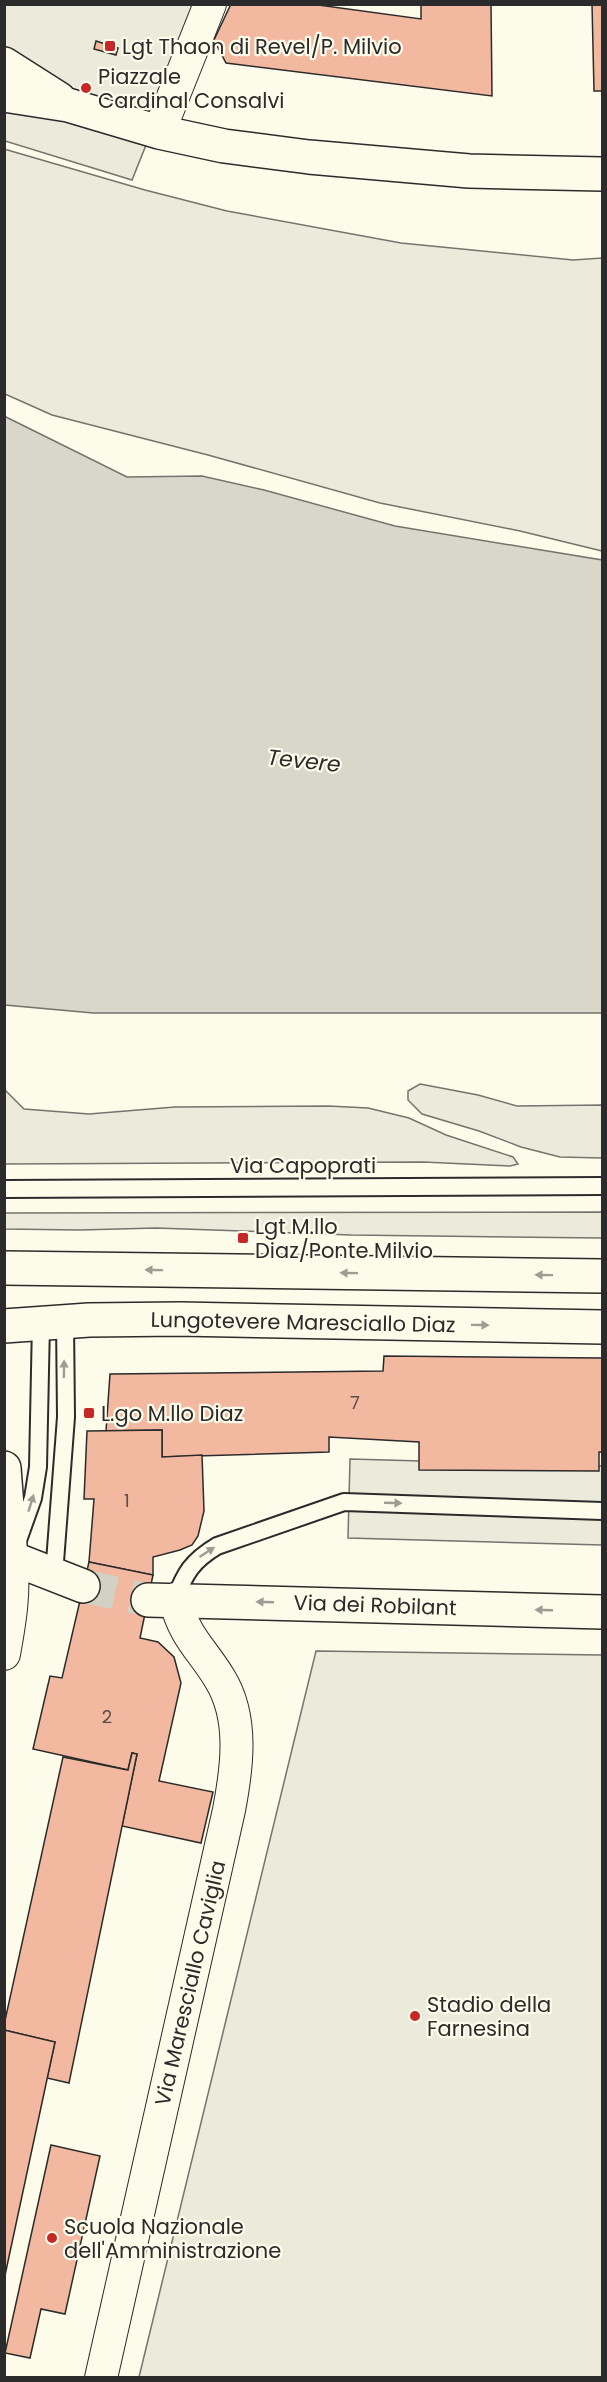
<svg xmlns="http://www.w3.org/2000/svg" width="607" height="2382" viewBox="0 0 607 2382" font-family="Poppins,sans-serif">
<rect width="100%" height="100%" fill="#fdfbea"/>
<g fill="#ecebdb" stroke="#74746e" stroke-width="1.5">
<polygon points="4,149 145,190 227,211 401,243 573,260 602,258 602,551 520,531 380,503 208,455 52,415 5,394"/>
<polygon points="420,1084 478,1095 517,1106 602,1105 602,1158 560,1157 521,1147 479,1131 422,1114 408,1100 408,1091"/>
<polygon points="5,1090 24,1109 89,1114 175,1107 328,1106 368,1108 409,1118 446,1135 513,1157 518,1164 510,1166 423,1162 5,1164"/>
<polygon points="602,1212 602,1238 351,1235 156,1228 80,1230 4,1229 5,1213"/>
<polygon points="316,1651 602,1655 602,2377 139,2377"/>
</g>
<g fill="#eceadb" stroke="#74746e" stroke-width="1.5">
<polygon points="4,5 202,5 132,180 5,141"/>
<polygon points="350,1459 602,1466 602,1545 348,1538"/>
</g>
<polygon fill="#d8d7c9" stroke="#74746e" stroke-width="1.5" points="4,416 127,477 202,476 264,490 395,526 602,560 602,1013 93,1013 5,1005"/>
<g fill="#f2b8a0" stroke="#2b2b2b" stroke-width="1.5">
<polygon points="231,4 311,4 421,19 421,4 491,4 492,96 226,63 214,40"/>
<polygon points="592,4 602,4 602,91 594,91"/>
<polygon points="96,41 118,48 116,55 94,49"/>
<polygon points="384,1356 602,1358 602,1452 599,1452 599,1471 419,1470 419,1442 329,1437 329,1452 162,1457 162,1430 106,1431 110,1374 383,1371"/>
<polygon points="162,1430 162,1457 202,1455 204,1511 198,1536 192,1545 180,1550 153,1557 153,1575 89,1562 94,1499 84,1499 87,1431"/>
<polygon points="89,1562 153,1575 140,1638 158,1642 174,1657 181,1683 159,1781 213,1792 201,1843 122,1826 137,1754 132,1753 128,1770 33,1749 50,1676 62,1678"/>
<polygon points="132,1753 137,1754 69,2083 47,2078 55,2042 4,2030 4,2025 63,1757 128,1770"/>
<polygon points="4,2030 55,2042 4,2280"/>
<polygon points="51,2145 100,2156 65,2314 41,2309 30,2358 5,2353"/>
</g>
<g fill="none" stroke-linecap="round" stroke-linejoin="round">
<polyline stroke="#d3d1c4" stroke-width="33" stroke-dasharray="33 16" stroke-linecap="butt" points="83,1586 148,1600"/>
<g stroke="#2b2b2b" stroke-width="20">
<g id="lane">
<polyline points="4,1189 602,1186"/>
<polyline points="17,1543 33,1498 38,1467 41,1323"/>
<polyline points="54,1575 66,1417 65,1321"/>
<path d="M 175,1599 C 185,1573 192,1561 217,1546 L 344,1502 L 602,1511"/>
</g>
</g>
<g stroke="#2b2b2b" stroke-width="34">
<g id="street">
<polyline points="159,132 210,4"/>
<path d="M 4,1654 C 10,1621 15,1591 11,1558"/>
<path d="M 101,2378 L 229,1810 C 237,1768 244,1718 220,1679 C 202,1649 184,1637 175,1599"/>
</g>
</g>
<g stroke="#2b2b2b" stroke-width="36">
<g id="secondary">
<polyline points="4,64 59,99"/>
<polyline points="4,95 68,105 159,132 224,146 309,157 469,171 602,174"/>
<polyline points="4,1468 11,1558"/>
<polyline points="4,1555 83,1586"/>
<polyline points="148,1600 602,1612"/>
</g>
</g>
<g stroke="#2b2b2b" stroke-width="36">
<g id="primary">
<polyline points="4,1268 602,1276"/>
<polyline points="4,1326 89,1320 180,1319 602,1327"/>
</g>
</g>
<use href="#lane" stroke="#fdfbea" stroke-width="16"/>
<use href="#street" stroke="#fdfbea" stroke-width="32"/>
<use href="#secondary" stroke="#fdfbea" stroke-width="33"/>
<use href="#primary" stroke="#fdfbea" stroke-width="33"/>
</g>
<defs><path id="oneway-solid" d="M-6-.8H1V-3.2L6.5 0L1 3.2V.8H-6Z" transform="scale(1.5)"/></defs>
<g fill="#9e9d94">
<use href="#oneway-solid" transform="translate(154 1270) rotate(-179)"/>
<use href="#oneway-solid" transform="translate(349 1273) rotate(-179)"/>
<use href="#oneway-solid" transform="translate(544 1275) rotate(-179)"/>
<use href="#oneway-solid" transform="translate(480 1325) rotate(1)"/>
<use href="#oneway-solid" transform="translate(64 1369) rotate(-89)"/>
<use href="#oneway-solid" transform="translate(31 1503) rotate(-73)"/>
<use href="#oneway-solid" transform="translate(393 1503) rotate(2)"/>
<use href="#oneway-solid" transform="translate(207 1552) rotate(-33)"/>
<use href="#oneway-solid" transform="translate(265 1602) rotate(-178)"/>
<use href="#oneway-solid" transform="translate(544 1610) rotate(-178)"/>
</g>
<g fill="#c62828" stroke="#fdfbea" stroke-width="2">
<rect x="104" y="40" width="12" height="12" rx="3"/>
<circle cx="86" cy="88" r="6"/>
<rect x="237" y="1232" width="12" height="12" rx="3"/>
<rect x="83" y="1407" width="12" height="12" rx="3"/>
<circle cx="415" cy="2016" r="6"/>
<circle cx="52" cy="2238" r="6"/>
</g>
<g text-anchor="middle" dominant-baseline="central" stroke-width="4.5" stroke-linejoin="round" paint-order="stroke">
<g font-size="18" fill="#5d4e48">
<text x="355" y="1402">7</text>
<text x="127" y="1500">1</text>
<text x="107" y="1716">2</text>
</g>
<g font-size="21" fill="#2b2b2b" stroke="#fdfbea" text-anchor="start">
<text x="122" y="46">Lgt Thaon di Revel/P. Milvio</text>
<text x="98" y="76">Piazzale<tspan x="98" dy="24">Cardinal Consalvi</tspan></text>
<text x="255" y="1226">Lgt M.llo<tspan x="255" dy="24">Diaz/Ponte Milvio</tspan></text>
<text x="101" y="1413">L.go M.llo Diaz</text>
<text x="427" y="2004">Stadio della<tspan x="427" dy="24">Farnesina</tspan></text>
<text x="64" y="2226">Scuola Nazionale<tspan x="64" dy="24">dell'Amministrazione</tspan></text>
</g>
<g font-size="21" fill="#2b2b2b" stroke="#fdfbea">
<text x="303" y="1165">Via Capoprati</text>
<text transform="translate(303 1322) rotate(1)">Lungotevere Maresciallo Diaz</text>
<text transform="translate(375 1605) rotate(2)">Via dei Robilant</text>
<text transform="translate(190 1983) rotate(-77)">Via Maresciallo Caviglia</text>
</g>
<g font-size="22" font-style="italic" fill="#2b2b2b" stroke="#fdfbea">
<text transform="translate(304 761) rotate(6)">Tevere</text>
</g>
</g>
<rect width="607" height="2382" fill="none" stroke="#2b2b2b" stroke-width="12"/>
</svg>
